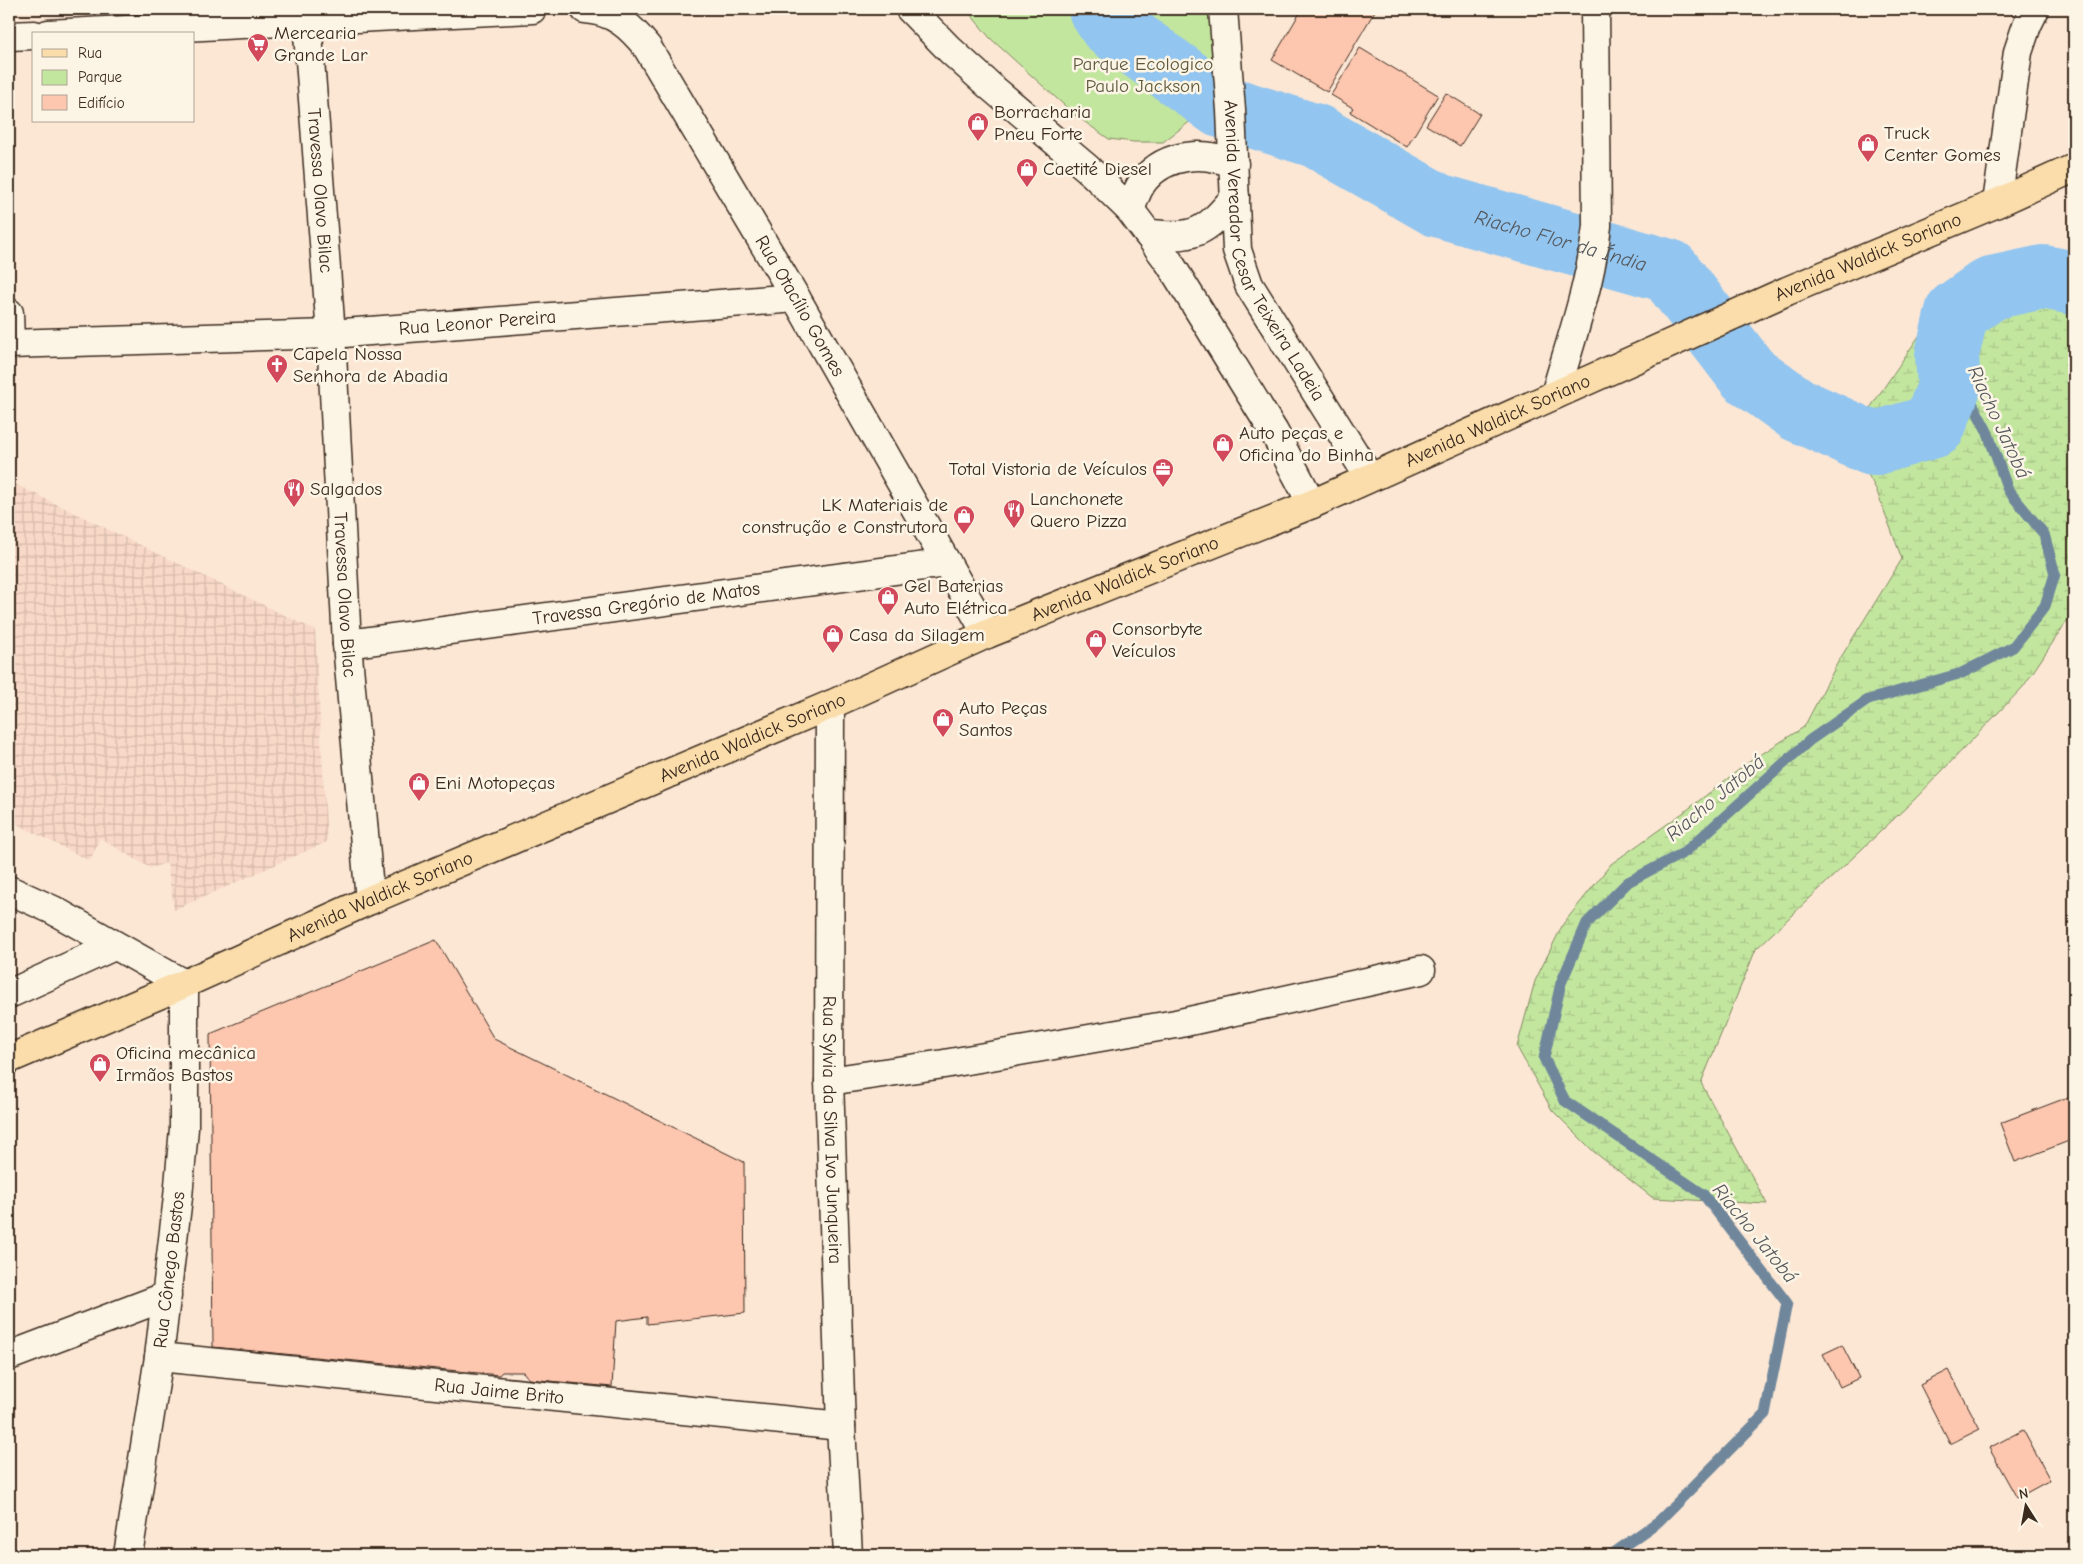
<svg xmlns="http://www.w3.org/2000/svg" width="2083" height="1564" viewBox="0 0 2083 1564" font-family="'Comic Neue',sans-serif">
<defs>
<pattern id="industrial-grid" width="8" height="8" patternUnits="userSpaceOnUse" patternTransform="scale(1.25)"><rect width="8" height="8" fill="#f8d9c7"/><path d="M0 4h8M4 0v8" fill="none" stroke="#d6baaa"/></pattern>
<pattern id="wetland-marsh" width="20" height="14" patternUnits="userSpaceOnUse" patternTransform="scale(1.25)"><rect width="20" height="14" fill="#c3e69f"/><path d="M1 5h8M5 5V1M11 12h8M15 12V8" fill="none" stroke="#a8c588"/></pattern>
</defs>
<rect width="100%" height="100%" fill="#fce7d5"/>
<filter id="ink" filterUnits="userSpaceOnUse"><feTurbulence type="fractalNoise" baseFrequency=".02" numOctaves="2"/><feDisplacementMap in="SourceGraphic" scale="10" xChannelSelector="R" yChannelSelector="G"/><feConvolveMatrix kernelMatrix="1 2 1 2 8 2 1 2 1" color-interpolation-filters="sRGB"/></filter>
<g filter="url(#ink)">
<polygon fill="url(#industrial-grid)" points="9,481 315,630 327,842 174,910 167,863 150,868 100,838 90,861 9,820 16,788 9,784"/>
<polygon fill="url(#wetland-marsh)" stroke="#7f885e" points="2043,277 2074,283 2074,584 2071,615 2023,687 1915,799 1756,949 1701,1083 1767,1204 1653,1198 1593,1151 1552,1110 1517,1047 1535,981 1563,924 1611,864 1687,810 1749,762 1804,727 1838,662 1902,559 1876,489 1865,469 1868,411 1936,311 1984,283"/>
<polygon fill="#c3e69f" stroke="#7f885e" points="966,9 1208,9 1219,63 1213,91 1200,114 1163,142 1134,142 1109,139 1075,115 990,38"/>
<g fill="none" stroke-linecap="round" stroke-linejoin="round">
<polyline stroke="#6f879b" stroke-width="11" points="1611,1555 1659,1521 1765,1414 1787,1303 1703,1194 1565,1101 1544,1058 1561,983 1587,923 1628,882 1685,852 1810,740 1868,700 1962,673 2013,647 2045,606 2055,574 2044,534 2008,490 1987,431 1947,355"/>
<path stroke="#92c5ef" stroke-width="64" id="s1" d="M 1100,9 L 1111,26 L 1221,106 L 1316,136 L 1437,205 L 1669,271 L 1748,374 L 1798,410 L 1873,444 L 1934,426 L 1949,387 L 1947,355 L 1957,312 L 1991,288 L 2043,277 L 2074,283"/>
</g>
<g fill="#fdc6af" stroke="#3b2a1e">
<polygon points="1302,9 1376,9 1327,92 1272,60"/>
<polygon points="1360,48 1438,95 1407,147 1350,112 1353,108 1331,95"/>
<polygon points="1446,93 1480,114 1460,146 1426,125"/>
<polygon points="436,940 494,1039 744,1162 745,1313 647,1324 647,1317 616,1321 612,1387 529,1379 523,1372 502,1372 499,1375 213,1347 210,1034"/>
<polygon points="2074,1095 2074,1139 2015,1162 2000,1123"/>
<polygon points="1842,1345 1859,1378 1840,1387 1823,1354"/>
<polygon points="1949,1370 1980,1429 1950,1444 1920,1385"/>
<polygon points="2023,1430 2050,1480 2017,1498 1989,1448"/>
</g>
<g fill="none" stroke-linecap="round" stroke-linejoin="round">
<g stroke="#3b2a1e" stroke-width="31">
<g id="street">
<path id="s2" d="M 585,9 C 614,11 630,26 647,47 L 796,298 L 987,634"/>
<polyline points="910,9 950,50 991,87 1087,168 1130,210 1169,262 1274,432 1312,504"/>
<path id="s3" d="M 1223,9 L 1231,110 L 1237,250 L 1249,285 L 1369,477"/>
<path id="s4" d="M 307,21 L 331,334 L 347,644 L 370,900"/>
<polyline points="48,34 532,9"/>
<polyline points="9,36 34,35"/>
<path d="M 1130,210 C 1134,200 1137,188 1145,179 C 1167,153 1205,151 1234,164"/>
<path d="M 1147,233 C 1194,240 1205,233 1235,197"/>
<polyline points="9,313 10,344"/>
<path id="s5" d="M 9,344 L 331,334 L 796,298"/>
<path d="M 1555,395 C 1571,339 1591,283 1597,226 L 1595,9"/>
<path id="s6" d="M 347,644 L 947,563"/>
<path id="s7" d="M 830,705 L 829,1081 L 841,1426 L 848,1555"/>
<polyline points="9,890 53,910 184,984"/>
<polyline points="9,994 114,946"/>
<polyline points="829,1081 944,1064 1176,1024 1421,970"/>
<polyline points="9,1356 167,1296"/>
<path id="s8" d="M 159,1357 L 841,1426"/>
</g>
</g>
<g stroke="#3b2a1e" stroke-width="31">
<g id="secondary">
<polyline points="1997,203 2018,52 2027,25 2035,9"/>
<path id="s9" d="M 128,1555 L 159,1357 L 178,1197 L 184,1128 L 184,984"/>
</g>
</g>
<g stroke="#3b2a1e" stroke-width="31">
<g id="primary">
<path id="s10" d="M 9,1059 L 184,984 L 370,900 L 830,705 L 987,634 L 1312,504 L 1787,291 L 1997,203 L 2074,168"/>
</g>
</g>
<use href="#street" stroke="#fcf5e5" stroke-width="28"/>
<use href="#secondary" stroke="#fcf5e5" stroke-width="28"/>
<use href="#primary" stroke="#faddab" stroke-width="28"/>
</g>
</g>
<defs>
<g id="supermarket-pin" transform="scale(1.125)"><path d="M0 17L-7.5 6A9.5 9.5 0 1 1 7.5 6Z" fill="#d1495b" stroke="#fcf5e5"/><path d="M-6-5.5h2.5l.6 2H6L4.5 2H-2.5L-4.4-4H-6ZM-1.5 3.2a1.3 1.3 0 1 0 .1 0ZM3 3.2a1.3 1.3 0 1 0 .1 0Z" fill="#fff"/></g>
<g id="shop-pin" transform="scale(1.125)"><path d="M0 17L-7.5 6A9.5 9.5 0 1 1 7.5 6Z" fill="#d1495b" stroke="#fcf5e5"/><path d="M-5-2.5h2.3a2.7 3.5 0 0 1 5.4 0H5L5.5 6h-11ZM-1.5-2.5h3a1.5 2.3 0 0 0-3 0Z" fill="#fff"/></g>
<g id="church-pin" transform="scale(1.125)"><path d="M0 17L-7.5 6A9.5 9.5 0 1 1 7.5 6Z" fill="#d1495b" stroke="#fcf5e5"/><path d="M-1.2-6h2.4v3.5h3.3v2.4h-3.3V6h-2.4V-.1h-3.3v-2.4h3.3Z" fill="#fff"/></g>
<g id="office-pin" transform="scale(1.125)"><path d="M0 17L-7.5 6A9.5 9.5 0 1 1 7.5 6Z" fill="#d1495b" stroke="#fcf5e5"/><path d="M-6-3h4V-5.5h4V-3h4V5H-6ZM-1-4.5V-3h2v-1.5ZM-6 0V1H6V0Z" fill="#fff"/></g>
<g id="restaurant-pin" transform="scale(1.125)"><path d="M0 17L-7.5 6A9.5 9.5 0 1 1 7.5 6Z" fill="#d1495b" stroke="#fcf5e5"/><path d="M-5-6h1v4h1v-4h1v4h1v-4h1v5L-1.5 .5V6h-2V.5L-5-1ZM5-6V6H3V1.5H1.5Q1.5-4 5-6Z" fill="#fff"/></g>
</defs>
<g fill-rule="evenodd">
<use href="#supermarket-pin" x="258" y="44"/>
<use href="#shop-pin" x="978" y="123"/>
<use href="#shop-pin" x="1868" y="144"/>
<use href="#shop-pin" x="1027" y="169"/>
<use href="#church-pin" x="277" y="365"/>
<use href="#shop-pin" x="1223" y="444"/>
<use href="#office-pin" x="1163" y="469"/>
<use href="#restaurant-pin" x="294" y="489"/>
<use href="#restaurant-pin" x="1014" y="510"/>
<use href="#shop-pin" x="964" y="516"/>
<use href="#shop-pin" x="888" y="597"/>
<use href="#shop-pin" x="833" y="635"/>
<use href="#shop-pin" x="1096" y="640"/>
<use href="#shop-pin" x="943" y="719"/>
<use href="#shop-pin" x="419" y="783"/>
<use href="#shop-pin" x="100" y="1064"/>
</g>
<g text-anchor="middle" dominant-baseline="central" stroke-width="5" stroke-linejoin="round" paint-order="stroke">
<g font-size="19" fill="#3b2a1e" stroke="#fcf5e5" text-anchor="start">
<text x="274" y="33">Mercearia<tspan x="274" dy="22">Grande Lar</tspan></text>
<text x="994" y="112">Borracharia<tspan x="994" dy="22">Pneu Forte</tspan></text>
<text x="1884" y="133">Truck<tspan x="1884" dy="22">Center Gomes</tspan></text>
<text x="1043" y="169">Caetité Diesel</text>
<text x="293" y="354">Capela Nossa<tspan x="293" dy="22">Senhora de Abadia</tspan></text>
<text x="1239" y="433">Auto peças e<tspan x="1239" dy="22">Oficina do Binha</tspan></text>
<text x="1147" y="469" text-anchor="end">Total Vistoria de Veículos</text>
<text x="310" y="489">Salgados</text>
<text x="1030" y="499">Lanchonete<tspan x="1030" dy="22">Quero Pizza</tspan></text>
<text x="948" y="505" text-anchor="end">LK Materiais de<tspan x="948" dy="22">construção e Construtora</tspan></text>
<text x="904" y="586">Gel Baterias<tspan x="904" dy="22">Auto Elétrica</tspan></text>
<text x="1112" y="629">Consorbyte<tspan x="1112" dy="22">Veículos</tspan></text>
<text x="849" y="635">Casa da Silagem</text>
<text x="959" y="708">Auto Peças<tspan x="959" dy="22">Santos</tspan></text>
<text x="435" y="783">Eni Motopeças</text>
<text x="116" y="1053">Oficina mecânica<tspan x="116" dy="22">Irmãos Bastos</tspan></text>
</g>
<g font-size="19" fill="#5d593e" stroke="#fcf5e5">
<text x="1143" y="64">Parque Ecologico<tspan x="1143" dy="22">Paulo Jackson</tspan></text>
</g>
<g font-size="19" fill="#3b2a1e" stroke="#fcf5e5">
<text stroke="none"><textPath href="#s4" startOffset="170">Travessa Olavo Bilac</textPath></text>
<text stroke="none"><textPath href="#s3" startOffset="252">Avenida Vereador Cesar Teixeira Ladeia</textPath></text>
<text stroke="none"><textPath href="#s10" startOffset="2025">Avenida Waldick Soriano</textPath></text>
<text stroke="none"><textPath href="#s2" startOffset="376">Rua Otacílio Gomes</textPath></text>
<text stroke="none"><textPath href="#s5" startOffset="469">Rua Leonor Pereira</textPath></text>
<text stroke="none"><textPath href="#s10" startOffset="1620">Avenida Waldick Soriano</textPath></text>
<text stroke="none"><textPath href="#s10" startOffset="1215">Avenida Waldick Soriano</textPath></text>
<text stroke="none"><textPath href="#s4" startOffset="575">Travessa Olavo Bilac</textPath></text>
<text stroke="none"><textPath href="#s6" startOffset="302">Travessa Gregório de Matos</textPath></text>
<text stroke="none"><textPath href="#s10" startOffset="810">Avenida Waldick Soriano</textPath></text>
<text stroke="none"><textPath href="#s10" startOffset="405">Avenida Waldick Soriano</textPath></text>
<text stroke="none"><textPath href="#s7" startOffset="425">Rua Sylvia da Silva Ivo Junqueira</textPath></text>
<text stroke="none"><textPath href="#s9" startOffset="288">Rua Cônego Bastos</textPath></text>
<text stroke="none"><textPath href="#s8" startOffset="342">Rua Jaime Brito</textPath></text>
</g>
<g font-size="20" font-style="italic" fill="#55585d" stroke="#fcf5e5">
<text stroke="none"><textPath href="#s1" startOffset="524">Riacho Flor da Índia</textPath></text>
<text transform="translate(1999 422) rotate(65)">Riacho Jatobá</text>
<text transform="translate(1715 798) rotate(-40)">Riacho Jatobá</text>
<text transform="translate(1755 1233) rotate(51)">Riacho Jatobá</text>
</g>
</g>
<rect width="2083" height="1564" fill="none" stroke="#fcf5e5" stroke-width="30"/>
<rect x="15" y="15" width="2053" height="1534" fill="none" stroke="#3b2a1e" stroke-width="2" filter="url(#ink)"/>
<rect x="32" y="32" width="162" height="90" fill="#fcf5e5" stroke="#afa495"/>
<rect x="42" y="49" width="25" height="8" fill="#faddab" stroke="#afa495"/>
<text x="78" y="58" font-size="15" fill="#3b2a1e">Rua</text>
<rect x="42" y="70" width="25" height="15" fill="#c3e69f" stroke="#afa495"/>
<text x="78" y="82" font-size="15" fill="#3b2a1e">Parque</text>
<rect x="42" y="95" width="25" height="15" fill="#fdc6af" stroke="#afa495"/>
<text x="78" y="108" font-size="15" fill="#3b2a1e">Edifício</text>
<g transform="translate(2026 1506) rotate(349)" stroke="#fcf5e5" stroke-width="4" paint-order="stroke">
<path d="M0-4L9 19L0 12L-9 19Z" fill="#3b2a1e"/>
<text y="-8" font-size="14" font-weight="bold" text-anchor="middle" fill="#3b2a1e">N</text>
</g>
</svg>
